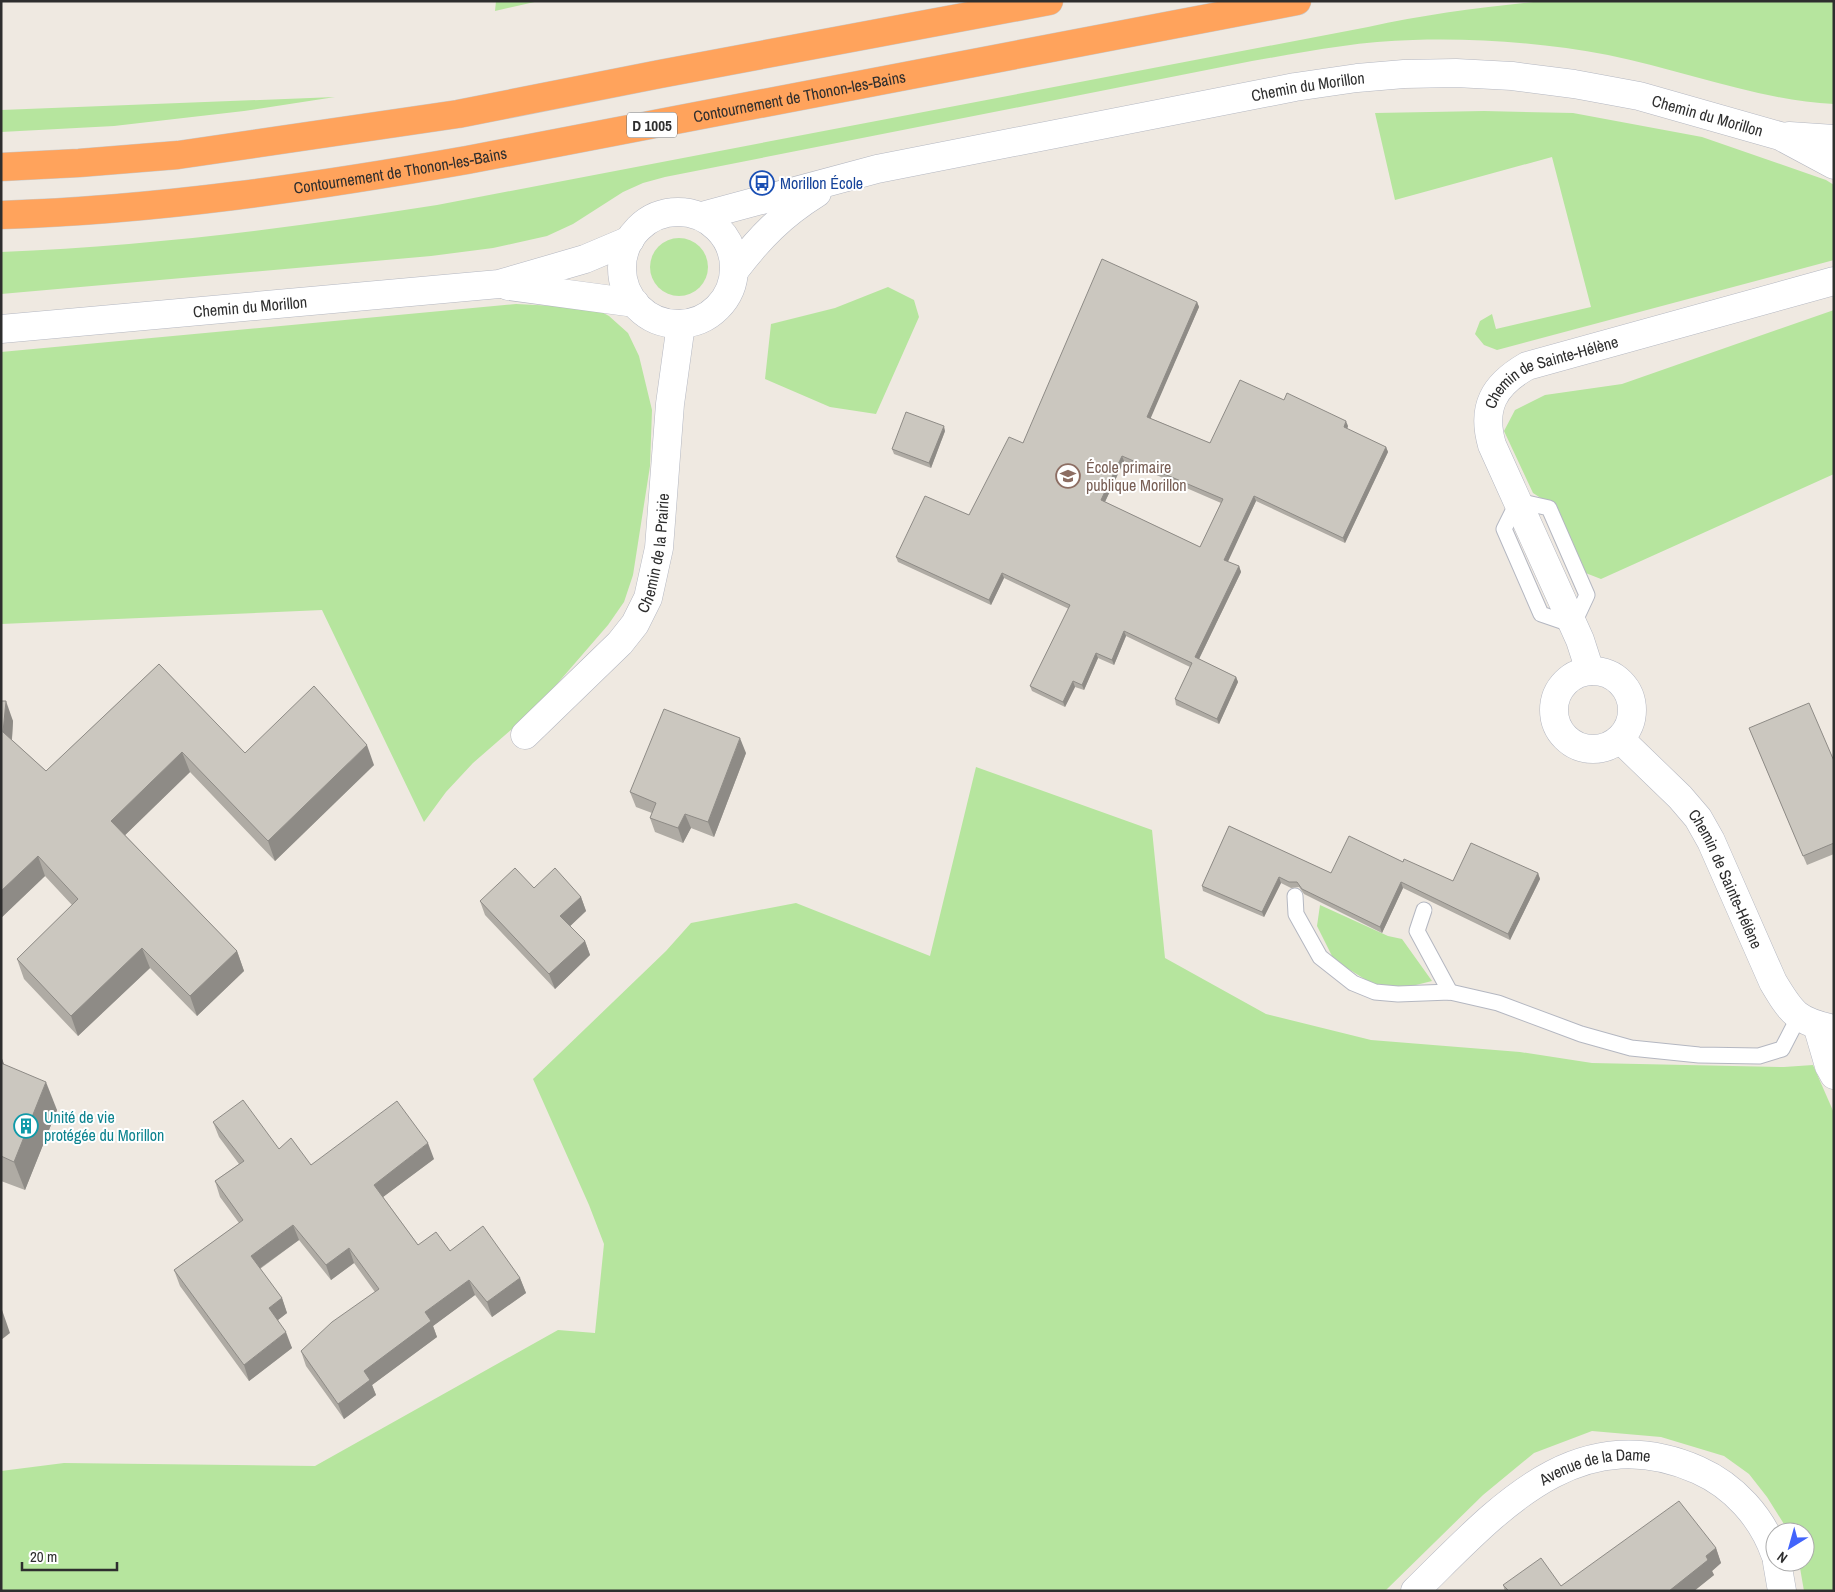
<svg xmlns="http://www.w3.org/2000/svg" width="1835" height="1592" viewBox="0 0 1835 1592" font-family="'Archivo Narrow',sans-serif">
<rect width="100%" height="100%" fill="#efe9e1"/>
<g fill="#b6e59e">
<polygon points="496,1 539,1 495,11"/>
<path d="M 1543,1 L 1834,1 L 1834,104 C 1757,100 1683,70 1608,55 C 1544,43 1478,38 1413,40 C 1359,41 1305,52 1252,61 L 665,177 L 643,183 L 623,192 L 573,224 L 547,236 L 493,248 L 431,256 L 1,294 L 1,252 C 148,246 293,228 437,205 L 1368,27 C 1426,14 1484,7 1543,1 Z"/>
<polygon points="335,97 244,111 114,126 1,132 1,110"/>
<polygon points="1484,111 1573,113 1702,137 1826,180 1834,185 1834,260 1497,350 1484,345 1475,334 1480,321 1492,314 1496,329 1591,307 1552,157 1395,200 1375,113"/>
<circle cx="679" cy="267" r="29"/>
<polygon points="888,287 914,300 919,317 876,414 830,407 765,379 771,324 835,308"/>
<polygon points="516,304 594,308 609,316 628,333 639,356 652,410 650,466 633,575 624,602 608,625 537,707 473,763 446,792 424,822 322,610 1,624 1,352"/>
<polygon points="1834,310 1834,474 1601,579 1583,572 1550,504 1533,493 1504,431 1515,410 1545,395 1622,384"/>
<polygon points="976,767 1152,830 1165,958 1266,1014 1371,1040 1520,1052 1592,1063 1784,1067 1813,1065 1834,1113 1834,1591 1804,1591 1799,1562 1805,1562 1805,1532 1789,1532 1767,1497 1749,1474 1724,1456 1661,1437 1592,1431 1534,1453 1483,1495 1385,1591 1,1591 1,1471 64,1463 315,1466 558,1330 595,1333 604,1244 589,1205 533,1079 666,951 691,923 796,903 930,956"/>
<polygon points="1320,905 1388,936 1402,939 1432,981 1400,989 1371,983 1334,960 1317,926"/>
</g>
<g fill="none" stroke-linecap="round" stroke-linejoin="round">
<g stroke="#b4b7c1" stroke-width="17">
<g id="lane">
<polygon points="1518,501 1549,508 1587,595 1573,625 1541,614 1504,529"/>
<polyline points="1295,896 1296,914 1320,957 1353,983 1375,992 1398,994 1450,992 1498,1003 1581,1034 1631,1048 1699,1055 1759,1056 1782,1049 1798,1018"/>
<polyline points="1424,910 1417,931 1450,992"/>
</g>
</g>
<g stroke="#b4b7c1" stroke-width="29">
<g id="street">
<polyline points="1789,136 1834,139"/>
<circle cx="678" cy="268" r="56"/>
<path id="s1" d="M 702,216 L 877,169 L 1295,87 L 1357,78 L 1404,74 L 1456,73 L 1512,76 L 1574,84 L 1639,96 L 1780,136 L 1834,165"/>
<path d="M 735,270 C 760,237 782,215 817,193"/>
<polyline points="508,286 635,303"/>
<path id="s2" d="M 1,329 L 499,284 L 585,259 L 630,240"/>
<path id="s3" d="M 1590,671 L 1580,640 L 1492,445 C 1481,407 1494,385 1527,366 L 1834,281"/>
<circle cx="1593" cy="710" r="39"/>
<path id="s4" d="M 525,735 L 620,643 L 635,624 L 648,598 L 659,548 L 670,404 L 681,324"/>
<path id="s5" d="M 1620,739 L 1680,797 L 1698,818 L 1711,841 L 1773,982 C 1792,1014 1797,1021 1834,1029"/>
<polyline points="1817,1025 1829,1066 1834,1075"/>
</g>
</g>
<g stroke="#b4b7c1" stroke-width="29">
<g id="secondary">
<polyline points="1777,1562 1782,1591"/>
<path id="s6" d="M 1415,1591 C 1495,1513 1575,1416 1698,1470 C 1734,1486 1762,1517 1775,1554"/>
</g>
</g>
<g stroke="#c9c9c9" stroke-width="29">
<g id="highway">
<polyline points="1,167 79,163 178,155 458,114 660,74 1049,1"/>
<path id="s7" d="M 1,215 C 158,210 313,187 467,160 L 1297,1"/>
</g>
</g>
<use href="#lane" stroke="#fff" stroke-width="15"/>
<use href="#street" stroke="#fff" stroke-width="28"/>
<use href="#secondary" stroke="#fff" stroke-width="28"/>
<use href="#highway" stroke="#ffa35c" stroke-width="28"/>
</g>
<g fill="#afaba4" fill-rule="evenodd">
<path d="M 1197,302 L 1199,307 L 1150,418 L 1210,443 L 1284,400 L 1348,426 L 1347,429 L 1386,447 L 1388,452 L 1345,543 L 1256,501 L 1227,562 L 1239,566 L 1241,572 L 1199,659 L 1236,677 L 1238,682 L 1219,724 L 1176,705 L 1175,699 L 1190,667 L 1126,636 L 1114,665 L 1098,658 L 1084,690 L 1075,687 L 1065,707 L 1032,691 L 1030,686 L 1069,609 L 1004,578 L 991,605 L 898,562 L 896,557 L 969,515 L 1023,443 ZM 1124,461 L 1221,503 L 1200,547 L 1105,502 Z"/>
<polygon points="945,431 931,468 894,454 892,449"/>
<polygon points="159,664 245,753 374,765 275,861 190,772 125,835 237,951 244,971 197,1016 150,968 78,1036 24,979 17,959 72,905 45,876 1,918 1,701 13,721 12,740 46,771"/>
<polygon points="1749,728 1834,761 1834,854 1807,865"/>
<polygon points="746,753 714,837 691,828 683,843 655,832 650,818 652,813 636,807 630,792"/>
<polygon points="1229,826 1331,873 1403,862 1453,881 1538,873 1540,879 1510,940 1403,888 1382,933 1304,894 1299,887 1291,888 1281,883 1264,917 1203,891 1202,886"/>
<polygon points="534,888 581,897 586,911 570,926 585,941 590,955 555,989 485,915 480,901"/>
<polygon points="1,1056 4,1065 57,1110 25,1190 1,1181"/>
<polygon points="213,1122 279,1149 311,1165 434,1159 383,1197 418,1245 450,1251 520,1278 526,1293 492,1317 475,1295 433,1326 437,1337 372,1385 376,1395 344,1419 306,1366 301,1351 375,1292 354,1263 331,1280 299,1240 260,1269 282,1298 287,1313 278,1320 292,1348 249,1381 180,1286 174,1270 239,1223 220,1197 215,1181 239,1164 219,1137"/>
<polygon points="1716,1548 1721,1563 1712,1571 1714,1575 1694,1591 1505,1591 1503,1585 1561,1586"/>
</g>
<g fill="#8e8b86">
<polygon points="1197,302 1199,307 1149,422 1147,417"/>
<polygon points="1346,421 1348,426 1346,432 1344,427"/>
<polygon points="944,426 945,431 931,468 929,463"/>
<polygon points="1386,447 1388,452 1345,543 1343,538"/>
<polygon points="1122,456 1124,461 1103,506 1101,500"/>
<polygon points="1254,496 1256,501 1226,566 1224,560"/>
<polygon points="1239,566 1241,572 1197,663 1195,657"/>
<polygon points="1002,573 1004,578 991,605 989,600"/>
<polygon points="1124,631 1126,636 1114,665 1112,660"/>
<polygon points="1096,653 1098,658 1084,690 1082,685"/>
<polygon points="1236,677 1238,682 1219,724 1217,719"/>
<polygon points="1073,681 1075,687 1065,707 1063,702"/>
<polygon points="6,701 13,721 11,752 3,732"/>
<polygon points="740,738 746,753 714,837 708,822"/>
<polygon points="367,745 374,765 275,861 268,841"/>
<polygon points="182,752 190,772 119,841 111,821"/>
<polygon points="685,814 691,828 683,843 678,828"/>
<polygon points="38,856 45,876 1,918 1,891"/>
<polygon points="1538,873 1540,879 1510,940 1508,934"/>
<polygon points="1279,877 1281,883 1264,917 1262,912"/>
<polygon points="1401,882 1403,888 1382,933 1380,927"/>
<polygon points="581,897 586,911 566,930 560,916"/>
<polygon points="585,941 590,955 555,989 549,974"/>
<polygon points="142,948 150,968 78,1036 71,1016"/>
<polygon points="237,951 244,971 197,1016 190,996"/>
<polygon points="1,1056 12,1085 1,1069"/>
<polygon points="46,1082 57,1110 25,1190 14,1162"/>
<polygon points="428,1143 434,1159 379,1200 374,1185"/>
<polygon points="293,1225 299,1240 256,1271 251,1256"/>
<polygon points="349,1248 354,1263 331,1280 326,1265"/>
<polygon points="520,1278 526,1293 492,1317 487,1302"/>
<polygon points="469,1280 475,1295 433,1326 437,1337 372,1385 376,1395 344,1419 338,1404 364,1371 425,1312"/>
<polygon points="282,1298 287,1313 274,1323 269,1308"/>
<polygon points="1,1307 10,1333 1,1340"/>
<polygon points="286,1332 292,1348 249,1381 244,1365"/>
<polygon points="1716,1548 1721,1563 1712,1571 1714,1575 1694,1591 1669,1591 1706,1556"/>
</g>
<g fill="#cbc7bf" stroke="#8e8b86" fill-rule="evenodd">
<path d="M 1102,259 L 1197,302 L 1147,417 L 1210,443 L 1240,380 L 1284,400 L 1287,393 L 1346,421 L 1344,427 L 1386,447 L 1343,538 L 1254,496 L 1224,560 L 1239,566 L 1195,657 L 1236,677 L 1217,719 L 1175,699 L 1192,663 L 1124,631 L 1112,660 L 1096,653 L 1082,685 L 1073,681 L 1063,702 L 1030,686 L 1070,605 L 1002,573 L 989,600 L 896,557 L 925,496 L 969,515 L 1009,437 L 1023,443 ZM 1122,456 L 1223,499 L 1200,547 L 1101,500 Z"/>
<polygon points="906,412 944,426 929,463 892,449"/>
<polygon points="159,664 245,753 314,686 367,745 268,841 182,752 111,821 237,951 190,996 142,948 71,1016 17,959 78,899 38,856 1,891 1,701 6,701 3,732 46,771"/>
<polygon points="1809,703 1834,761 1834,843 1803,856 1749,728"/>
<polygon points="664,709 740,738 708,822 685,814 678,828 650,818 656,803 630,792"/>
<polygon points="1229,826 1331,873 1349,836 1403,862 1404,859 1453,881 1471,843 1538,873 1508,934 1401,882 1380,927 1302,889 1297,882 1289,882 1279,877 1262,912 1202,886"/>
<polygon points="515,868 534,888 555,868 581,897 560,916 585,941 549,974 480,901"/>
<polygon points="1,1063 46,1082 14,1162 1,1156"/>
<polygon points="243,1100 279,1149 291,1138 311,1165 397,1101 428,1143 374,1185 418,1245 436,1232 450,1251 483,1226 520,1278 487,1302 469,1280 425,1312 431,1321 364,1371 370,1380 338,1404 301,1351 332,1322 379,1289 349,1248 326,1265 293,1225 251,1256 282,1298 269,1308 286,1332 244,1365 174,1270 243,1220 215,1181 244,1161 213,1122"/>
<polygon points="1679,1501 1716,1548 1706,1556 1708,1560 1669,1591 1509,1591 1503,1585 1541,1558 1561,1586"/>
</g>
<defs>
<g id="bus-ring" transform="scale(1.25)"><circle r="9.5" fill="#fff" stroke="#1a4fb4" stroke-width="1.5"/><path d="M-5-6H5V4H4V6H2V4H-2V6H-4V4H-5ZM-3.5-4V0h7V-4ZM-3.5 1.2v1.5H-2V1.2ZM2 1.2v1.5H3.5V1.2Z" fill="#1a4fb4"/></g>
<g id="school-ring" transform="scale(1.25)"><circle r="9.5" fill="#fff" stroke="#8d6e63" stroke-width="1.5"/><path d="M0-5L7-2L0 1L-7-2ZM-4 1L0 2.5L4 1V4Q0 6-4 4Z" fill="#8d6e63"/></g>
<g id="building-ring" transform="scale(1.25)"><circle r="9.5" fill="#fff" stroke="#0f9aa8" stroke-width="1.5"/><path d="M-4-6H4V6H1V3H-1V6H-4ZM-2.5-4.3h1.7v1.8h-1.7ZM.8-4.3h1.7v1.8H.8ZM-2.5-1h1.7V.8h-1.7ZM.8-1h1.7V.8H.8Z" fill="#0f9aa8"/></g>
</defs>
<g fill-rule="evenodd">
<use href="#bus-ring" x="762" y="183"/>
<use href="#school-ring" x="1068" y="476"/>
<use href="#building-ring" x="26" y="1126"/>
</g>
<g text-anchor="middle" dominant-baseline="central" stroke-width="4" stroke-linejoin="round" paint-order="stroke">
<rect fill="#fff" stroke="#6d6d6d" stroke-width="1" x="627" y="112.5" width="50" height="25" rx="4"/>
<g font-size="15" font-weight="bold" fill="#2e2e2e">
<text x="652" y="125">D 1005</text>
</g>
<g font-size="16" fill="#2e2e2e" stroke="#fff">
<text stroke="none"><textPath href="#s1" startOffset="620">Chemin du Morillon</textPath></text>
<text stroke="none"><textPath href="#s7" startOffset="808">Contournement de Thonon-les-Bains</textPath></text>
<text stroke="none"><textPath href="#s1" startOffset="1025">Chemin du Morillon</textPath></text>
<text stroke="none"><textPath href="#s7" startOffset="402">Contournement de Thonon-les-Bains</textPath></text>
<text stroke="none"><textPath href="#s2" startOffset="250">Chemin du Morillon</textPath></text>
<text stroke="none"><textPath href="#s3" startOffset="360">Chemin de Sainte-Hélène</textPath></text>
<text stroke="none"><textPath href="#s4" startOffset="231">Chemin de la Prairie</textPath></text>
<text stroke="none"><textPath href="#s5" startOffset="178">Chemin de Sainte-Hélène</textPath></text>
<text stroke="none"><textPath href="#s6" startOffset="225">Avenue de la Dame</textPath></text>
</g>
<g font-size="16" fill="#164399" stroke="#fff" text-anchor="start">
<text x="780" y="183">Morillon École</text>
</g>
<g font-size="16" fill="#785e54" stroke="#fff" text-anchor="start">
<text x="1086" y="467">École primaire<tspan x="1086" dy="18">publique Morillon</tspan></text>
</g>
<g font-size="16" fill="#0d838f" stroke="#fff" text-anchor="start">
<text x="44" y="1117">Unité de vie<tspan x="44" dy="18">protégée du Morillon</tspan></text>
</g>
</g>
<rect width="1835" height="1592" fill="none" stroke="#2e2e2e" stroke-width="5"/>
<g transform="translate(1790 1547) rotate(217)"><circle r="24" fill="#ffffff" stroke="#ababab"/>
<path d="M0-4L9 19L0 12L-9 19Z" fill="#4264fb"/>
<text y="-8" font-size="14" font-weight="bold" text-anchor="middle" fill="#2e2e2e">N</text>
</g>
<path d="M22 1562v8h95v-8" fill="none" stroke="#2e2e2e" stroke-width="2.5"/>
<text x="30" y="1562" font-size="15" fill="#2e2e2e" stroke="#ffffff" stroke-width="4" paint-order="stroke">20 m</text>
</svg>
